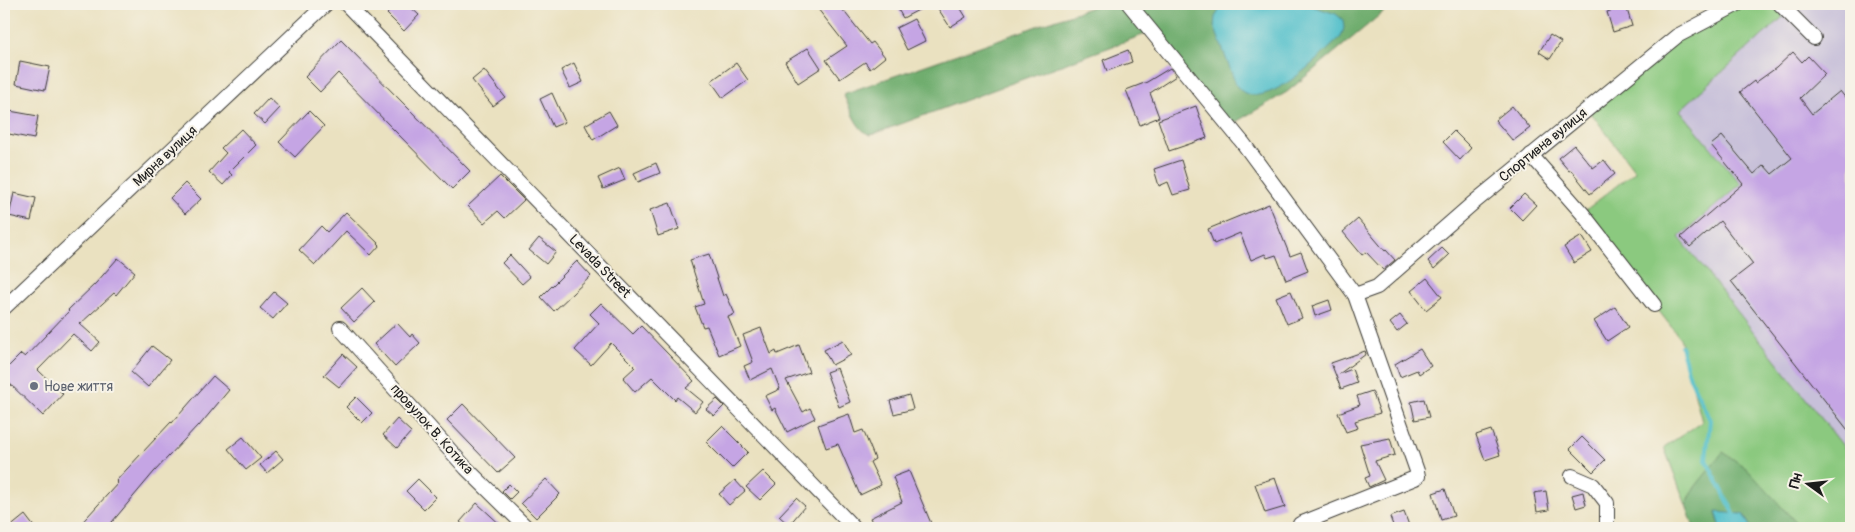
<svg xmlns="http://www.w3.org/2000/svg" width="1855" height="532" viewBox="0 0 1855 532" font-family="Pangolin,sans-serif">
<rect width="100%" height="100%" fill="#f7f3e8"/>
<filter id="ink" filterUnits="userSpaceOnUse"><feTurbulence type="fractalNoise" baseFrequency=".02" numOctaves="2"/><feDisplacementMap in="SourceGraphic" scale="10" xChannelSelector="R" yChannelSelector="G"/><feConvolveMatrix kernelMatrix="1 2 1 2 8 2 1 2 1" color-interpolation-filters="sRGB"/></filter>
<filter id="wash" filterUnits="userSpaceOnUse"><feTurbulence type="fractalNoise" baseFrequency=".0096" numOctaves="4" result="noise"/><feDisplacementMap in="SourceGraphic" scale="20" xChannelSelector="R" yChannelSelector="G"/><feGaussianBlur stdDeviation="1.12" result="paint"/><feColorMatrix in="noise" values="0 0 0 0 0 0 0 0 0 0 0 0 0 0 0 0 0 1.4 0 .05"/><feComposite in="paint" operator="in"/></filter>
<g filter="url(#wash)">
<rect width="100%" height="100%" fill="#eae1c0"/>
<polygon fill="#c7c0d9" points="1775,4 1851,4 1851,456 1679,237 1740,184 1680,110 1783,17"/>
<polygon fill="#8bc97f" stroke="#54724e" points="1738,4 1775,4 1783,17 1680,110 1741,184 1679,237 1851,456 1851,528 1801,528 1777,504 1695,487 1686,505 1664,447 1702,422 1680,338 1582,213 1635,171 1588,109 1677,36"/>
<g fill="#70ad6e" stroke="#466445">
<path d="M 1100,4 L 1393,4 L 1287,92 L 1229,126 L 1151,32 L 871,135 C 856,131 850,107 843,94 Z"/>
<polygon points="1723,452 1746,468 1801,528 1751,528 1743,514 1716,513 1721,528 1694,528 1686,505 1695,487"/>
</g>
<g fill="#51bfca" stroke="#366e73">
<path d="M 1223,4 L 1306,4 L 1336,14 L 1343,20 L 1344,28 L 1341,37 C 1321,55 1260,120 1236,85 L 1214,26 L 1215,17 Z"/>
<polygon points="1716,512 1743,514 1751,528 1721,528"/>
</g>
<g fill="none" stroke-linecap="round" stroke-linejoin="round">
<polyline stroke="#51bfca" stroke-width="4" points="1681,346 1690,378 1710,420 1706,460 1736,517"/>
</g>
<g id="blocks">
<g fill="#c5a5e4">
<polygon points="397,4 407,4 419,15 404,31 387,14"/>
<polygon points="814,4 838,4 870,44 873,42 885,57 870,69 865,62 840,79 826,60 847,46"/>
<polygon points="895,4 930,4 903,18"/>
<polygon points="935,4 958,4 966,17 950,27"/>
<polygon points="1626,6 1632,26 1613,32 1607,12"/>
<polygon points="914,19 925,41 907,50 896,28"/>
<polygon points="1550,35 1561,42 1550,59 1539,52"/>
<polygon points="341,40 470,171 452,189 338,73 320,92 305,77"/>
<polygon points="808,48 821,68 798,83 785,62"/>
<polygon points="1128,50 1132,62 1107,71 1103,60"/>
<polygon points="1793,52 1802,62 1808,56 1825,74 1800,98 1812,114 1840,91 1851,105 1851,434 1731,281 1753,264 1720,221 1690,247 1681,237 1743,184 1711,145 1722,136 1754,174 1764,165 1772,174 1792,158 1740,92 1754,81 1755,83 1776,68"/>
<polygon points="20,61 50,67 45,90 16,84"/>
<polygon points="574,63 583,82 570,88 561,70"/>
<polygon points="736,63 748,80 723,98 711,81"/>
<polygon points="1170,68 1176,76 1150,93 1159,117 1140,125 1126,90 1147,82"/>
<polygon points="484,70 505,97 493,106 472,80"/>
<polygon points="552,93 565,122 553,127 540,99"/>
<polygon points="269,98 280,108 265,124 254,114"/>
<polygon points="1196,106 1207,138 1169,151 1158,120"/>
<polygon points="1512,106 1530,128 1513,141 1495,120"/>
<polygon points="4,110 38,116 34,139 4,133"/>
<polygon points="309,111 324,126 295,157 279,142"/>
<polygon points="609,111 617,125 593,140 585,125"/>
<polygon points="241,129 256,145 229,172 232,175 223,185 209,172 226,153 221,148"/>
<polygon points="1454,131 1471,148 1460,160 1443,142"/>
<polygon points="1574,145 1593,168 1604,160 1615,174 1590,194 1571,170 1569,171 1558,158"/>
<polygon points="1181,160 1190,190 1173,195 1168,182 1159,186 1154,169"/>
<polygon points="656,163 660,173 638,182 634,173"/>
<polygon points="620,168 625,180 603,189 598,178"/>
<polygon points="500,176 524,200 505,218 498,211 484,223 468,206"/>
<polygon points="185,183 201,199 185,214 170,198"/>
<polygon points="14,193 36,198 31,221 9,216"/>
<polygon points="1524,194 1536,205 1522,220 1510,208"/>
<polygon points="670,203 679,229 658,236 650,210"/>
<polygon points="1269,204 1290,256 1301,252 1308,271 1286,280 1276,255 1267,258 1265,254 1251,260 1240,233 1214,244 1208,229"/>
<polygon points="346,212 380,245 371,255 346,231 315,265 299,250 321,226 327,232"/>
<polygon points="1358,219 1385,251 1386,250 1395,260 1383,270 1366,252 1362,255 1343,232"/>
<polygon points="1582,236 1592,252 1574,263 1564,247"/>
<polygon points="539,238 556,252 546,264 529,250"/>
<polygon points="1442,248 1449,255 1434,269 1428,261"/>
<polygon points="709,254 723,296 726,294 735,314 728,317 740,346 719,355 707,326 703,327 695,307 704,304 690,260"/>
<polygon points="510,255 530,277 522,284 502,263"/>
<polygon points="118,258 135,272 116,295 114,293 80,324 100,342 92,351 73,334 38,370 63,394 43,416 4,378 4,371 21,354 25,357 69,311 68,310 96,283"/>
<polygon points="577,261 591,276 554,311 541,297"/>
<polygon points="1427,278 1442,297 1426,310 1411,291"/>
<polygon points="362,288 375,302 354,322 341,308"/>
<polygon points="1291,291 1302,318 1287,324 1276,297"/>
<polygon points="274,292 287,303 273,319 260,308"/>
<polygon points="1329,300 1332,310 1315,316 1312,306"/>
<polygon points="601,303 633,334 641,326 694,381 686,388 703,402 695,412 677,397 675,400 652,377 635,392 623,378 635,367 611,343 591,365 575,350 599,323 590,314"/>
<polygon points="1615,307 1628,327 1607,341 1594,321"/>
<polygon points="1400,315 1407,324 1397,332 1390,323"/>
<polygon points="397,323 410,337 412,334 420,343 395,367 374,344"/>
<polygon points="761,328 771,354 776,351 777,354 799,345 809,372 786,380 803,412 810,408 815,418 787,432 775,408 772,410 765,396 780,389 772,369 750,380 744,366 753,362 743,335"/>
<polygon points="843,340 851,355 832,365 824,350"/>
<polygon points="152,346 170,360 148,387 131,372"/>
<polygon points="1420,349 1431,366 1419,374 1417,370 1400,377 1395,364"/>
<polygon points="1365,351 1366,354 1339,374 1352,369 1357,383 1341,389 1331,363"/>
<polygon points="343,354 357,367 339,387 324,375"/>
<polygon points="837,368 850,402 839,407 826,372"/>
<polygon points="213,376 229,390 199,426 198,425 154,472 107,528 77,528 118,483 116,481 127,469 171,422 172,423"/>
<polygon points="1372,391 1380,413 1355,421 1358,428 1346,432 1338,413 1360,405 1357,396"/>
<polygon points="909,395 913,409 894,414 890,401"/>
<polygon points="356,397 372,413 362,423 346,407"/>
<polygon points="717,399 724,406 714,416 706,409"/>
<polygon points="1424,399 1429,417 1415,420 1411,402"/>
<polygon points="463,404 515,458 498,473 447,420"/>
<polygon points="849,414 855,433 863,430 875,459 870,462 881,485 860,495 838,444 826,448 818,425"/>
<polygon points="397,419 411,432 397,448 383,435"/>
<polygon points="722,426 748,452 732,468 706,442"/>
<polygon points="1491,430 1500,455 1485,460 1476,435"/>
<polygon points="243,437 261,458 246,470 228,449"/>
<polygon points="1582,437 1605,460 1593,472 1570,449"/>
<polygon points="1390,438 1395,455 1375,461 1384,480 1369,487 1365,478 1370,476 1360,444"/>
<polygon points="276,451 283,459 267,473 260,465"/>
<polygon points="763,471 776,484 760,500 746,487"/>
<polygon points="909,471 933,528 875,528 870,518 902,502 893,477"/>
<polygon points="1275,478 1285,507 1265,513 1255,484"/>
<polygon points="418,479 436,497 424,509 406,491"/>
<polygon points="546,479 560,494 536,518 521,503"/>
<polygon points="735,480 745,491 729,505 719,494"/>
<polygon points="509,484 517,492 510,499 502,491"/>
<polygon points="1445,489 1454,516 1441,520 1433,493"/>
<polygon points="1546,491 1549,510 1537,512 1534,493"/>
<polygon points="1583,492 1586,505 1576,508 1572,495"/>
<polygon points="796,498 805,506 789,525 779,516"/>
<polygon points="477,503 504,528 467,528 460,522"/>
<polygon points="1404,512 1410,528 1394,528 1390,517"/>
<polygon points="25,515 35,528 9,528"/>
</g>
</g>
</g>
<g filter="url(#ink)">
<use href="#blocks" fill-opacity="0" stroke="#3b3a35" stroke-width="1"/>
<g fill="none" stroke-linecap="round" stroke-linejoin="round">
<g stroke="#3b3a35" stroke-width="16">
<g id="street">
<polyline points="346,4 854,528"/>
<polyline points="1129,4 1243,143 1355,295 1417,471 1418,476 1415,478 1300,524"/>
<polyline points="1780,4 1814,38"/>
<polyline points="1531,155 1582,213 1654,305"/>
<polyline points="1355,295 1377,287 1472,204 1677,36 1738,4"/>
<polyline points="4,308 326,4"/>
<polyline points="340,328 466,468 527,528"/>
<polyline points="1572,476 1593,485 1607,503 1607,528"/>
</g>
</g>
<use href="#street" stroke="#fff" stroke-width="14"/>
</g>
</g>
<circle fill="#6b7280" stroke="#f7f3e8" stroke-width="2" cx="34" cy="386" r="5"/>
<g text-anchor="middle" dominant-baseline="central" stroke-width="4" stroke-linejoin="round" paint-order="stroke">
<g font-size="14" fill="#1c1c1c" stroke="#f7f3e8">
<text transform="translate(1543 145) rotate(-39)">Спортивна вулиця</text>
<text transform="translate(165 156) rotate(-43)">Мирна вулиця</text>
<text transform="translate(600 266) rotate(46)">Levada Street</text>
<text transform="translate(432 429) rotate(48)">провулок В. Котика</text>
</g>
<g font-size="14" fill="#5b616d" stroke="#f7f3e8" text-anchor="start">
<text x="44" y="386">Нове життя</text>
</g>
</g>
<rect width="1855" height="532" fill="none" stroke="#f7f3e8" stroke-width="20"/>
<g transform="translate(1808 484) rotate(285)" stroke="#f7f3e8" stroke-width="4" paint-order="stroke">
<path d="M0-4L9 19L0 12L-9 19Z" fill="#1c1c1c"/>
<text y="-8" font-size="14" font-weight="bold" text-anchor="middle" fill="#1c1c1c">Пн</text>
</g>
</svg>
